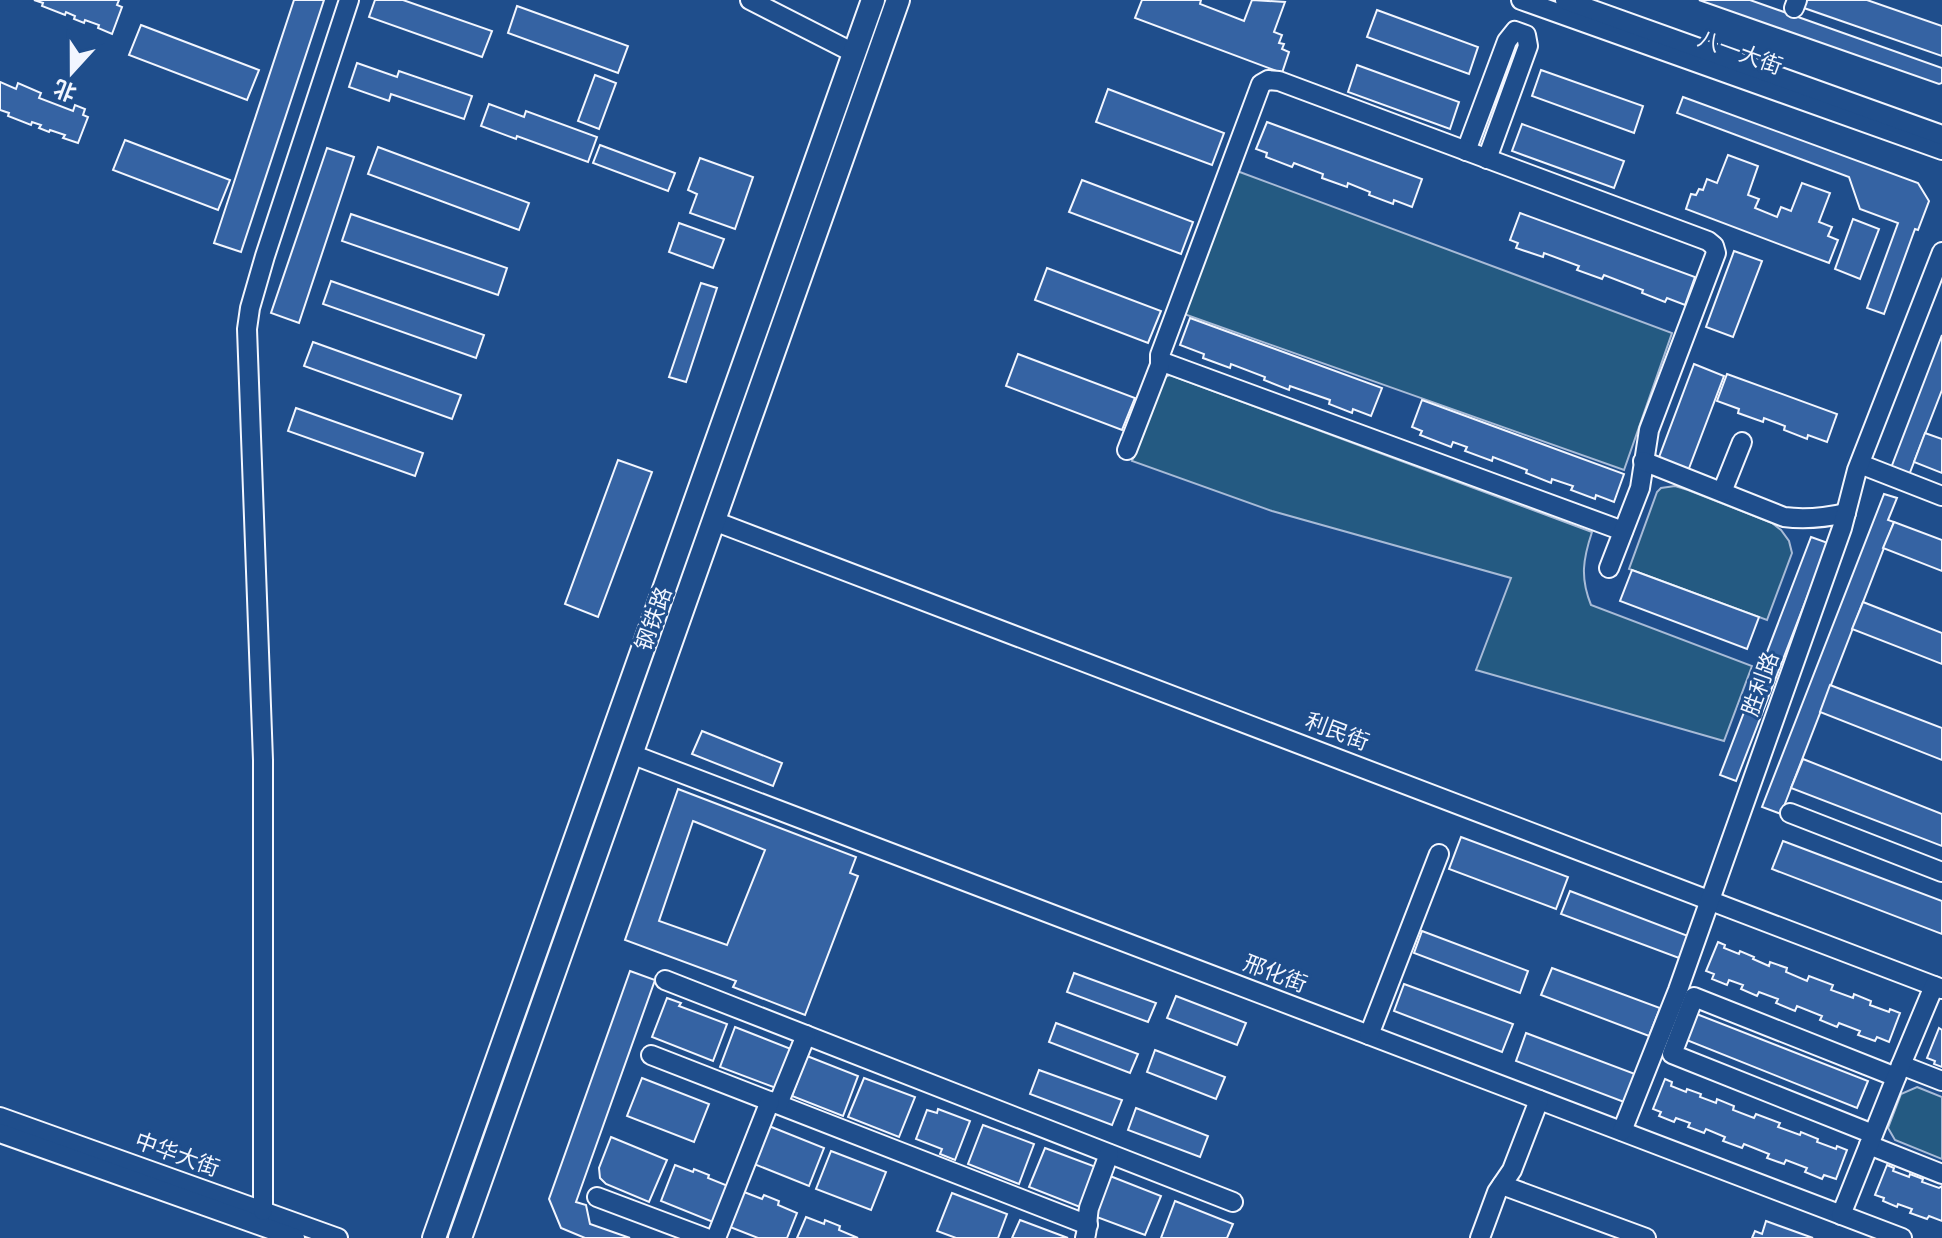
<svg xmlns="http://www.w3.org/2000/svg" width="1942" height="1238" viewBox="0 0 1942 1238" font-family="Karla,'Noto Sans SC',sans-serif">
<rect width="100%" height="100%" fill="#1f4e8c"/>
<g fill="#245a82" stroke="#a8bbd7" stroke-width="2">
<polygon points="1237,171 1672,333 1624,470 1184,314"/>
<path d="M 1170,375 L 1592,532 C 1583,559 1580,578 1591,605 L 1752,666 L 1724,741 L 1476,670 L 1511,578 L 1272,511 L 1132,461 L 1162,382 L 1165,377 Z"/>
<polygon points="1675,486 1688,490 1772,523 1781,530 1789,541 1792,553 1767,620 1629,569 1657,492 1661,488"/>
<polygon points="1917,1087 1942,1097 1942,1159 1895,1140 1888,1128 1901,1094"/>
</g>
<g fill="#3563a3" stroke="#f2f6ff" stroke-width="2" fill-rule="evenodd">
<polygon points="34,0 119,0 117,5 122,7 112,34 98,28 99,25 85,20 84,23 74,19 75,16 66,12 65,15 42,6 43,3"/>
<polygon points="294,0 324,0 241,252 214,243"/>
<polygon points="375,0 403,0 492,31 482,57 369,17"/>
<polygon points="1142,0 1201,0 1200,4 1244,21 1252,0 1285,2 1274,32 1282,35 1279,43 1284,44 1282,49 1289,52 1282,73 1135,18"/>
<polygon points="1699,0 1750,0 1942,68 1942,83 1939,84"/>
<polygon points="1806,0 1867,0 1942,26 1942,56 1804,8"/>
<polygon points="517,6 628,46 618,73 508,33"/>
<polygon points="1377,10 1478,47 1469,74 1367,37"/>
<polygon points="141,25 259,70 247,100 129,55"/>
<polygon points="357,63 397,77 399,71 472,96 464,119 391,94 389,101 349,87"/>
<polygon points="1357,65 1459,102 1450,129 1348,92"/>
<polygon points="1541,70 1643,106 1634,133 1532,96"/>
<polygon points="595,75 616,83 599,129 578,121"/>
<polygon points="0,82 16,89 18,83 41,93 39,98 73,111 75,105 85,109 83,115 88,117 78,143 63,138 65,135 50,130 49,132 39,128 41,125 32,122 31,125 8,116 9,113 0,110"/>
<polygon points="1108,89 1224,133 1212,165 1096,122"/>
<polygon points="1683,97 1918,183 1929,201 1918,230 1915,229 1884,314 1867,308 1898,223 1860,209 1849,177 1677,113"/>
<polygon points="489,104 524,117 526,111 597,137 588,162 517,136 516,139 481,126"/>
<polygon points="1267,122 1422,179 1412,207 1394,200 1393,204 1369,195 1370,192 1348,183 1347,187 1322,178 1323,174 1294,163 1292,167 1266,157 1267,153 1256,149"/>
<polygon points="1522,124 1624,161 1614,188 1512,151"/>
<polygon points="125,140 230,180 218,210 113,170"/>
<polygon points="600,145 675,173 668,191 593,163"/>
<polygon points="378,147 529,203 519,230 368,174"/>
<polygon points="327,148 354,157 299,323 271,313"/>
<polygon points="1728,155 1758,166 1748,195 1759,199 1755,208 1777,217 1781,207 1791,211 1802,183 1830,193 1819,222 1832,227 1828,236 1838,240 1829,263 1686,209 1691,194 1696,195 1699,189 1703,190 1707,179 1717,183"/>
<polygon points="700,158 753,177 735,229 690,213 697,194 688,190"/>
<polygon points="1082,180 1193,222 1181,254 1069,212"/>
<polygon points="1520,213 1695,277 1685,305 1667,298 1665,302 1642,293 1643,290 1604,275 1602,279 1577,270 1579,266 1544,253 1543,257 1516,248 1518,243 1510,240"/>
<polygon points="351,214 507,268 498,295 342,241"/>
<polygon points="1853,219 1879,229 1860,279 1835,269"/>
<polygon points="679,223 724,239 713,268 669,252"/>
<polygon points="1734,251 1762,261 1733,337 1706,327"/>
<polygon points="1047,268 1161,311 1148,343 1035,300"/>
<polygon points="331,281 484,335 476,358 323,304"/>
<polygon points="701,283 717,288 686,382 669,377"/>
<polygon points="1190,318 1382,388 1371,416 1353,409 1352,413 1329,404 1330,400 1290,386 1289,390 1264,380 1265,377 1231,364 1230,368 1203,358 1204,354 1180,345"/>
<polygon points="1942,335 1942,390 1909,475 1891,468"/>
<polygon points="313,342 461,395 452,419 304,366"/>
<polygon points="1018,354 1135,398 1122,430 1006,386"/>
<polygon points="1694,364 1724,376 1688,471 1658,460"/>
<polygon points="1727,374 1837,414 1827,442 1808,435 1807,439 1784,430 1785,426 1764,418 1763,422 1738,413 1739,409 1717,401"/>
<polygon points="1422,400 1624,474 1614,502 1596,495 1595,499 1571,490 1573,486 1552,479 1551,483 1526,473 1527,470 1493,457 1492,461 1465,451 1467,447 1453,442 1451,447 1420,435 1422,431 1412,427"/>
<polygon points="296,408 423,453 415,476 288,431"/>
<polygon points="1925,433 1942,439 1942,473 1914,462"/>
<polygon points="618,460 652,472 598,617 565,604"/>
<polygon points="1884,494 1897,498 1888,520 1894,522 1781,814 1762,807"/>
<polygon points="1894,522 1942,540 1942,571 1883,548"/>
<polygon points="1811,537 1828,543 1736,781 1720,775"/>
<polygon points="1632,570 1759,617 1747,649 1620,601"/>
<polygon points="1863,602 1942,633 1942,664 1852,629"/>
<polygon points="1830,685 1942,728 1942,760 1820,712"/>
<polygon points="702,731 782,763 773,786 692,754"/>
<polygon points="1803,759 1942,814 1942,846 1791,788"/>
<path d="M 678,789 L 856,857 L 850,873 L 858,876 L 805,1015 L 733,987 L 736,981 L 625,940 ZM 693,821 L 765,850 L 727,945 L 659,921 Z"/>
<polygon points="1461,837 1568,877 1556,909 1449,869"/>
<polygon points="1783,841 1942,901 1942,934 1772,869"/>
<polygon points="1570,891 1688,936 1679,958 1561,914"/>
<polygon points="1422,931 1528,971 1520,993 1414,953"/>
<polygon points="1718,942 1725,945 1724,948 1739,954 1740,951 1754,957 1753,959 1769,966 1770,962 1787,968 1786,972 1807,981 1809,976 1833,985 1831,990 1853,998 1854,994 1871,1001 1870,1005 1889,1012 1890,1009 1900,1013 1889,1042 1877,1037 1875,1041 1858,1035 1860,1031 1839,1023 1837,1027 1820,1020 1822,1016 1797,1006 1795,1011 1776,1003 1778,999 1759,992 1757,996 1741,989 1743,985 1729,980 1727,985 1712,979 1714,974 1706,971"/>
<polygon points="1552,968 1660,1008 1649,1036 1541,995"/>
<polygon points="630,971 655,980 576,1202 586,1205 590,1224 630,1238 585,1238 561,1228 549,1199"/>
<polygon points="1074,973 1156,1003 1148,1022 1067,992"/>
<polygon points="1404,984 1513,1024 1502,1052 1394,1011"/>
<polygon points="1176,996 1246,1023 1237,1045 1167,1018"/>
<polygon points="667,998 681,1003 679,1006 727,1024 713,1061 652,1037"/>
<polygon points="1694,1013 1868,1081 1857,1108 1684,1039"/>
<polygon points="1056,1023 1138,1054 1130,1073 1049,1042"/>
<polygon points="735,1027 791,1049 776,1088 720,1067"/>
<polygon points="1939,1028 1942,1030 1942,1067 1934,1064 1935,1061 1927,1058"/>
<polygon points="1526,1033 1635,1074 1624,1102 1516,1061"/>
<polygon points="1155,1050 1225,1077 1216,1099 1147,1072"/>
<polygon points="807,1056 858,1076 843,1116 792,1096"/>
<polygon points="1039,1070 1122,1100 1112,1125 1030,1094"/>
<polygon points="642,1078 709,1104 694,1142 627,1116"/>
<polygon points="864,1078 915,1097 899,1137 848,1117"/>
<polygon points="1665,1079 1672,1082 1671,1086 1686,1092 1687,1089 1701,1094 1700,1097 1716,1103 1717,1099 1734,1106 1733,1110 1754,1118 1756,1114 1780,1123 1778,1127 1800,1135 1801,1132 1818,1139 1817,1142 1836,1149 1837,1146 1847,1150 1836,1179 1824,1175 1822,1179 1805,1172 1807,1168 1786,1160 1784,1164 1767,1158 1769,1154 1744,1144 1742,1148 1723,1141 1725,1137 1706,1129 1704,1133 1688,1127 1690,1123 1676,1118 1674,1122 1659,1116 1661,1112 1653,1109"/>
<polygon points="1136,1108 1208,1136 1200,1157 1128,1130"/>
<polygon points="938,1109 970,1121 955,1160 940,1154 942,1149 916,1139 927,1110 937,1113"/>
<polygon points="983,1125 1034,1144 1019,1184 968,1164"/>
<polygon points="769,1126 824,1148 809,1186 754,1164"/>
<polygon points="611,1137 667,1160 649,1202 606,1184 600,1178 599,1168"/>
<polygon points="1045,1148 1096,1167 1080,1207 1029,1187"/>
<polygon points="831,1151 886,1172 871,1210 816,1189"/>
<polygon points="675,1165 693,1172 694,1169 709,1175 708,1178 728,1186 713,1222 661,1201"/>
<polygon points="1887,1165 1894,1168 1893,1171 1909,1177 1910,1174 1923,1179 1922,1182 1939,1188 1942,1186 1942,1221 1929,1216 1927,1219 1910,1213 1912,1209 1898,1204 1897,1207 1883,1201 1884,1198 1875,1195"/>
<polygon points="1110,1176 1161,1196 1145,1235 1094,1216"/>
<polygon points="744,1192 762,1199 764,1195 779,1201 778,1205 797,1213 787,1238 758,1238 730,1227"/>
<polygon points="952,1193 1007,1214 998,1238 956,1238 937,1231"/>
<polygon points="1175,1201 1233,1224 1227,1238 1161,1238"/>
<polygon points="806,1217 824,1224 825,1220 840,1226 839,1230 858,1238 797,1238"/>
<polygon points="1020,1220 1068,1238 1012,1238"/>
<polygon points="1766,1221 1813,1238 1752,1238 1755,1231 1762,1234"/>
</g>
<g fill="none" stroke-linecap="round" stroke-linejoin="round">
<g stroke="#f2f6ff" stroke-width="22">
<g id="minor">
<polyline points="750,0 854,53"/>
<polyline points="1521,0 1942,150"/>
<polyline points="1565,0 1942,135"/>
<polyline points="1794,8 1797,0"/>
<polyline points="1466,151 1507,41 1515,31 1526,35 1528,46 1487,159"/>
<polyline points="1160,361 1623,531"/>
<polyline points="1127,450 1160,365 1160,355 1261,84 1268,80 1279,81 1708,241 1714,246 1716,253 1649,430 1640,488 1609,568"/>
<path d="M 1643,461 L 1784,517 C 1806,520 1824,518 1846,513"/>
<polyline points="1860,464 1942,496"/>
<polyline points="1722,492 1742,442"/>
<polyline points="714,521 1942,989"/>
<polyline points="631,754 1902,1238"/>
<polyline points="1790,813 1942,872"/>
<polyline points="665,980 1233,1202"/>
<polyline points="1369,1035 1439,854"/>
<polyline points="651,1055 1088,1225"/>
<polyline points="1901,1065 1942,1081"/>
<polyline points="778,1104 806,1035"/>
<polyline points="0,1117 338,1238"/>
<polyline points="1622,1131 1678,990 1842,528 1857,470 1942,252"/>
<polyline points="0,1133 295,1238"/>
<polyline points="1873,1134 1672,1054 1694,997 1896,1077"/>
<polyline points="1869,1145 1942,1174"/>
<polyline points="1502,1185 1646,1238"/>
<polyline points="597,1197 706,1238"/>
<polyline points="263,1211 263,760 247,329 250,308 265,256 349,0"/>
<polyline points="1841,1215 1901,1065 1934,986"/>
<polyline points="716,1238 770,1101"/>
<path d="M 1085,1238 C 1088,1228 1087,1218 1089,1208 L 1109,1154"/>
<polyline points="1480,1238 1497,1192 1512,1170 1539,1100"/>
</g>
</g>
<g stroke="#f2f6ff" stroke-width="26">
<g id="major">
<polyline points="434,1238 873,0"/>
<polyline points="460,1238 898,0"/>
</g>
</g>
<use href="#minor" stroke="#1f4e8c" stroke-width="18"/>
<use href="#major" stroke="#1f4e8c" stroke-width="22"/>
</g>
<g text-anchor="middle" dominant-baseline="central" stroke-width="6" stroke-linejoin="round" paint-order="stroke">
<g font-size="22" fill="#f2f6ff" stroke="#1f4e8c">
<text transform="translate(1740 53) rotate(20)">八一大街</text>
<text transform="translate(654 619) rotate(-70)">钢铁路</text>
<text transform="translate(1761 684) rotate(-70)">胜利路</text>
<text transform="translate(1337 732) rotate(21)">利民街</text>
<text transform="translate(1275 974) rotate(21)">邢化街</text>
<text transform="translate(177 1155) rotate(20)">中华大街</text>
</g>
</g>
<g transform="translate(72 72) rotate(201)" stroke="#1f4e8c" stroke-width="6" paint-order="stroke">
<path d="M0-6L14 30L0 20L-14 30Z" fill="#f2f6ff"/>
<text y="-12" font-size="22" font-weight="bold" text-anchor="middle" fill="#f2f6ff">北</text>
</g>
</svg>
